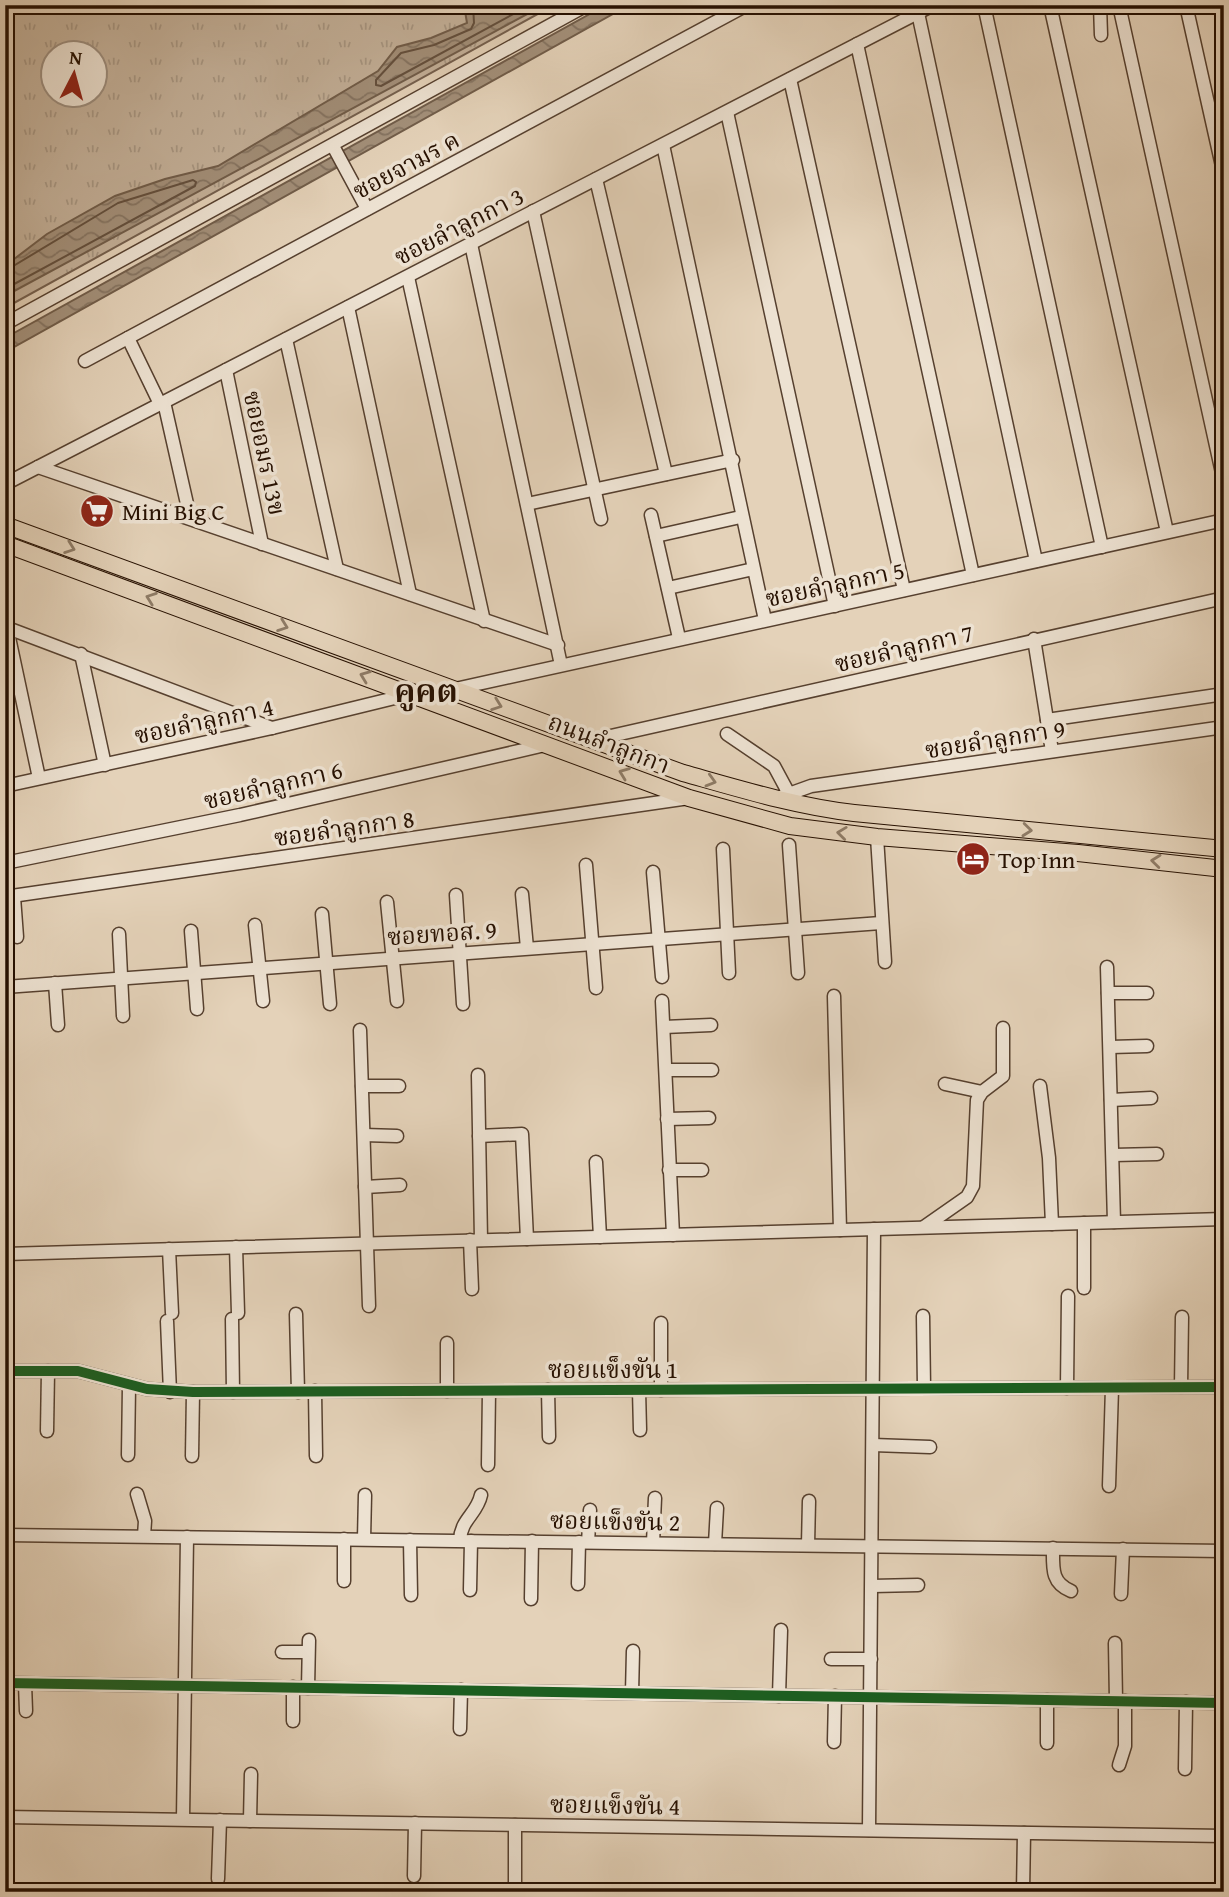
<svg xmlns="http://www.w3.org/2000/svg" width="1229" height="1897" viewBox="0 0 1229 1897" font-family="'Gentium Book Plus','Noto Serif Thai',serif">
<defs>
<pattern id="grass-tufts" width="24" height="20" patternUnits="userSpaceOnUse" patternTransform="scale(1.75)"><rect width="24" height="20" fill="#c4b19a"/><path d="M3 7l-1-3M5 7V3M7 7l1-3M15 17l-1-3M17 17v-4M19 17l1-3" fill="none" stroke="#a89783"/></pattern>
<pattern id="water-waves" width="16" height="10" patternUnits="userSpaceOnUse" patternTransform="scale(1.75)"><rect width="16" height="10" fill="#a3907a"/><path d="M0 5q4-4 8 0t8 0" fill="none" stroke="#857462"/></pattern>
</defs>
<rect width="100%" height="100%" fill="#e4d2b9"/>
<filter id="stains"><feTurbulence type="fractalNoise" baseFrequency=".00286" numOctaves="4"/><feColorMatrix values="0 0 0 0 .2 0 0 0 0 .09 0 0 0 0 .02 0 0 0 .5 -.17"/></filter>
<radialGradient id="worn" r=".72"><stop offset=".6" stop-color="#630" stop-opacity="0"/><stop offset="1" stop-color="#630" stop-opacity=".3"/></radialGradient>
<path fill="url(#grass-tufts)" stroke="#75604e" stroke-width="2" fill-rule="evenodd" d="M 5,5 L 554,5 L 5,308 ZM 52,52 L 94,52 L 94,94 L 52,94 Z"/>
<g fill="url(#water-waves)" stroke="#715d4a" stroke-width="2">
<polygon points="464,5 544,5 5,296 5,266 47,234 115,196 165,179 218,166 378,71 397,47 431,38 467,23"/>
<polygon points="606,5 629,5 5,352 5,338"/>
</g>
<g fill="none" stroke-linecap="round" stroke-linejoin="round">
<g stroke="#64503e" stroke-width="2">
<polyline points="473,5 474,23 471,29 434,45 401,53 376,80 376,85 381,86 530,5"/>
<polyline points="5,271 118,203 193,180 196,182 195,186 5,289"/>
</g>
<g stroke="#56402f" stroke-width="15">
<g id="minor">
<polyline points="984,5 1102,547"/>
<polyline points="1050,5 1167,532"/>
<polyline points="1100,5 1101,35"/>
<polyline points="1119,5 1224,482"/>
<polyline points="1186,5 1224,175"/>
<polyline points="918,13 1036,561"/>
<polyline points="857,44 973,575"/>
<polyline points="790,79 904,590"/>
<polyline points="727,112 835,606"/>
<polyline points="663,145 765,620"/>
<polyline points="333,146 367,209"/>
<polyline points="596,179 666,474"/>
<polyline points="533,211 601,519"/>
<polyline points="471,244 561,665"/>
<polyline points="408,277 484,621"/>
<polyline points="348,307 410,594"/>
<polyline points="5,324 587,5"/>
<polyline points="128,338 160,404"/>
<polyline points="286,339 337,569"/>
<polyline points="85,361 747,5"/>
<polyline points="226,370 262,544"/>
<polyline points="164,402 190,517"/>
<polyline points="38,467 558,645"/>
<polyline points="5,484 933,5"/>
<polyline points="527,504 733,460"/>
<polyline points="651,515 679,638"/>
<polyline points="656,536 736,518"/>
<polyline points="668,588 749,570"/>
<polyline points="5,627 272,728"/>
<polyline points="7,628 39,778"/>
<polyline points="1034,639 1052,751"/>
<polyline points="81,654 105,765"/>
<polyline points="455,689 1224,520"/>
<polyline points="1047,720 1224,694"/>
<polyline points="727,734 774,766 788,792"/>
<polyline points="593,740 1224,598"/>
<polyline points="5,786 272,728 411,694"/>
<polyline points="775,799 811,786 1224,727"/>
<polyline points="877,837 885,962"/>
<polyline points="789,845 798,973"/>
<polyline points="723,849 729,973"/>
<polyline points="5,863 240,815 545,745"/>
<polyline points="586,865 596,988"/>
<polyline points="653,872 662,977"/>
<polyline points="522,894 527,948"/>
<polyline points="456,895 463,1004"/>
<polyline points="5,897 689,798"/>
<polyline points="14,897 17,937"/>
<polyline points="387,902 397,1001"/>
<polyline points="322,914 330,1004"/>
<polyline points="255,925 263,1001"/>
<polyline points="191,931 197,1009"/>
<polyline points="119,934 123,1016"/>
<polyline points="1107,967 1114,1222"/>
<polyline points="55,983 58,1025"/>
<polyline points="5,987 881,923"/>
<polyline points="1108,993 1147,993"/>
<polyline points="834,996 840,1230"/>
<polyline points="662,1001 673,1235"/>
<polyline points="664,1027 711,1025"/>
<polyline points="360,1030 369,1306"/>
<polyline points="1110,1047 1147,1046"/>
<polyline points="666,1070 712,1070"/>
<polyline points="478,1075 481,1240"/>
<polyline points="945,1084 982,1092"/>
<polyline points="362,1086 399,1086"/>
<polyline points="1040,1086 1049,1158 1052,1224"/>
<polyline points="1111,1100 1151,1098"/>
<polyline points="667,1119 709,1118"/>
<polyline points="364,1135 397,1136"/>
<polyline points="479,1136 522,1134 527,1239"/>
<polyline points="1113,1155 1157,1154"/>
<polyline points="596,1162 600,1237"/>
<polyline points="669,1170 702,1170"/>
<polyline points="365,1187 400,1185"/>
<polyline points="1084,1223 1084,1288"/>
<polyline points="924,1227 967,1197 973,1186 977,1100 982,1092 1003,1076 1003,1028"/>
<polyline points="470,1240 472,1289"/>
<polyline points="236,1247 238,1313"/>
<polyline points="169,1249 172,1313"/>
<polyline points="5,1254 1224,1219"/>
<polyline points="296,1314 298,1392"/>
<polyline points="923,1316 924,1388"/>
<polyline points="232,1319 233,1392"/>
<polyline points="167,1321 170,1392"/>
<polyline points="447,1343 447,1391"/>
<polyline points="5,1371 78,1371 147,1389 193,1392 1224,1387"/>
<polyline points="1181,1387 1182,1317"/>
<polyline points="1067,1388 1068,1296"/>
<polyline points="548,1390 549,1437"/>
<polyline points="639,1390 640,1430"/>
<polyline points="661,1390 661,1323"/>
<polyline points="315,1391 316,1456"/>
<polyline points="47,1431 48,1371"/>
<polyline points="873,1445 930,1447"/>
<polyline points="128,1455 129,1386"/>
<polyline points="192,1456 193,1392"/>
<polyline points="488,1465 489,1391"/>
<polyline points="1109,1486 1112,1388"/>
<polyline points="137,1494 145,1521 144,1536"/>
<polyline points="5,1535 1224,1551"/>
<polyline points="344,1539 344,1581"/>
<polyline points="364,1539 365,1495"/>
<polyline points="410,1540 411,1595"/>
<path d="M 460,1540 C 461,1519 477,1514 481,1495"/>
<polyline points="588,1542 590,1510"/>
<polyline points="653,1543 655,1498"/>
<polyline points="715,1544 717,1508"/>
<polyline points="808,1545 809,1501"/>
<path d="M 1053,1548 C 1053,1568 1051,1583 1071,1591"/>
<polyline points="578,1584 579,1542"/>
<polyline points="872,1586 918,1585"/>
<polyline points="470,1590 471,1541"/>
<polyline points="1121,1594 1123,1549"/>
<polyline points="531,1599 532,1541"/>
<polyline points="1115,1643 1116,1701"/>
<polyline points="282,1652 308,1652"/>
<polyline points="831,1659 871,1659"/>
<polyline points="5,1683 1224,1703"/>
<polyline points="25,1684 26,1711"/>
<polyline points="308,1688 309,1640"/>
<polyline points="632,1693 633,1651"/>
<polyline points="779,1696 781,1630"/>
<polyline points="1047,1700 1047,1743"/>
<polyline points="293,1721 293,1687"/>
<polyline points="460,1729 461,1690"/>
<polyline points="834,1742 835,1696"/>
<polyline points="1119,1765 1125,1746 1125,1701"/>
<polyline points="1185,1769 1186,1702"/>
<polyline points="5,1817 1224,1836"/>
<polyline points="183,1819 187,1537"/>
<polyline points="250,1821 251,1774"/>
<polyline points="869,1830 874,1229"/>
<polyline points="414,1876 415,1823"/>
<polyline points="218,1879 220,1820"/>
<polyline points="515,1892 515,1825"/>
<polyline points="1023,1892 1024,1833"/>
</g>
</g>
<g stroke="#261001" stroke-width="18">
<g id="major">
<path d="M 5,525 L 683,773 C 740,789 795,806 854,813 L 1224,849"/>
<polyline points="5,544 689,798 790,826 877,837 1078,853 1224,869"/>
</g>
</g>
<use href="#minor" stroke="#ede2d2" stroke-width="12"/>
<use href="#major" stroke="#e4d2b9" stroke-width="16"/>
<g stroke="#ede2d2" stroke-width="15">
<g id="cycleway">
<polyline points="5,1371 78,1371 147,1389 193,1392 1224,1387"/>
<polyline points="5,1683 1224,1703"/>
</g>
</g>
<use href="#cycleway" stroke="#1b5e20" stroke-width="10"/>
</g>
<defs><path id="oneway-chevron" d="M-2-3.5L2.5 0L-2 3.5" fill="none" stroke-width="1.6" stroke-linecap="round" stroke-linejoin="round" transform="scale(1.75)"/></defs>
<g stroke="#8e7b66">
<use href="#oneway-chevron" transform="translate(70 548) rotate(20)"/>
<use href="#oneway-chevron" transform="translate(151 598) rotate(-160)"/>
<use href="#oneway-chevron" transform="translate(283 626) rotate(20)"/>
<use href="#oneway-chevron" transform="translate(365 676) rotate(-159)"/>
<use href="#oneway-chevron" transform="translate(497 705) rotate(20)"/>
<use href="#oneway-chevron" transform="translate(624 773) rotate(-159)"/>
<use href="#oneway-chevron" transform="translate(711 781) rotate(16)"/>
<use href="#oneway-chevron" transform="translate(1027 830) rotate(6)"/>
<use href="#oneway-chevron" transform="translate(842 833) rotate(-173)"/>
<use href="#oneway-chevron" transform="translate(1156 861) rotate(-174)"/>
</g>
<defs>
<g id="supermarket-disc" transform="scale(1.75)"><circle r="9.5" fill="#8f2418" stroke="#ede2d2"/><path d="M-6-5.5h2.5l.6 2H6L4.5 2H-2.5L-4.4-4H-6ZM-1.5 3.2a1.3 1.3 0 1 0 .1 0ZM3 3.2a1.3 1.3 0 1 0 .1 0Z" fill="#fff"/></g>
<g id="hotel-disc" transform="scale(1.75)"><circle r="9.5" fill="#8f2418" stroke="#ede2d2"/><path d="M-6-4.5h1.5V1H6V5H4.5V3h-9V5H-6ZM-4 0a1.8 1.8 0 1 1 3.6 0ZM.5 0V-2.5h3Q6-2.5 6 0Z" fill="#fff"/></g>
</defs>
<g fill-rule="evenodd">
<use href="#supermarket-disc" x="97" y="511"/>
<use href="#hotel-disc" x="973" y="859"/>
</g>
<g text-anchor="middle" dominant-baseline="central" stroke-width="7" stroke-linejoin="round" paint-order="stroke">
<g font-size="24" fill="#261001" stroke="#ede2d2">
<text transform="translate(406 165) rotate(-28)">ซอยจามร ค</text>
<text transform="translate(459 226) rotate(-27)">ซอยลำลูกกา 3</text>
<text transform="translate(265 453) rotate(78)">ซอยอมร 13ข</text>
<text transform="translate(835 584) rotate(-12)">ซอยลำลูกกา 5</text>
<text transform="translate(904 648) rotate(-13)">ซอยลำลูกกา 7</text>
<text transform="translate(204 721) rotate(-12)">ซอยลำลูกกา 4</text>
<text transform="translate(995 739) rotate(-9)">ซอยลำลูกกา 9</text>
<text transform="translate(609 743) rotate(21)">ถนนลำลูกกา</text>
<text transform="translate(273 785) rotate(-13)">ซอยลำลูกกา 6</text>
<text transform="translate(344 828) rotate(-8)">ซอยลำลูกกา 8</text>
<text transform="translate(442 933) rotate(-4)">ซอยทอส. 9</text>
<text x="613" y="1369">ซอยแข็งขัน 1</text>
<text transform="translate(615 1521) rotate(1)">ซอยแข็งขัน 2</text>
<text transform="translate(615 1805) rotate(1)">ซอยแข็งขัน 4</text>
</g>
<g font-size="24" fill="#261001" stroke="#ede2d2" text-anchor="start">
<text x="122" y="511">Mini Big C</text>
<text x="998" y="859">Top Inn</text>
</g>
<g font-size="32" font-weight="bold" fill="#261001" stroke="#ede2d2">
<text x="426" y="690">คูคต</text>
</g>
</g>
<rect width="1229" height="1897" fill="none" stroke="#e4d2b9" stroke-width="28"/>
<rect x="7" y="7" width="1215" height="1883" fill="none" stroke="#261001" stroke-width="3.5"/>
<rect x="14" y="14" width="1201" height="1869" fill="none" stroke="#261001" stroke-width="2"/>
<g transform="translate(74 74) rotate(6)"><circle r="33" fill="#ede2d2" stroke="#9d8e7e" stroke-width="2"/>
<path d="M0-5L12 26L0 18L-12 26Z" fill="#8f2418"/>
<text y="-10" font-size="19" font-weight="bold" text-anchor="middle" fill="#261001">N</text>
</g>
<rect width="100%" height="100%" filter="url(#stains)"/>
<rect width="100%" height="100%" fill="url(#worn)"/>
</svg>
